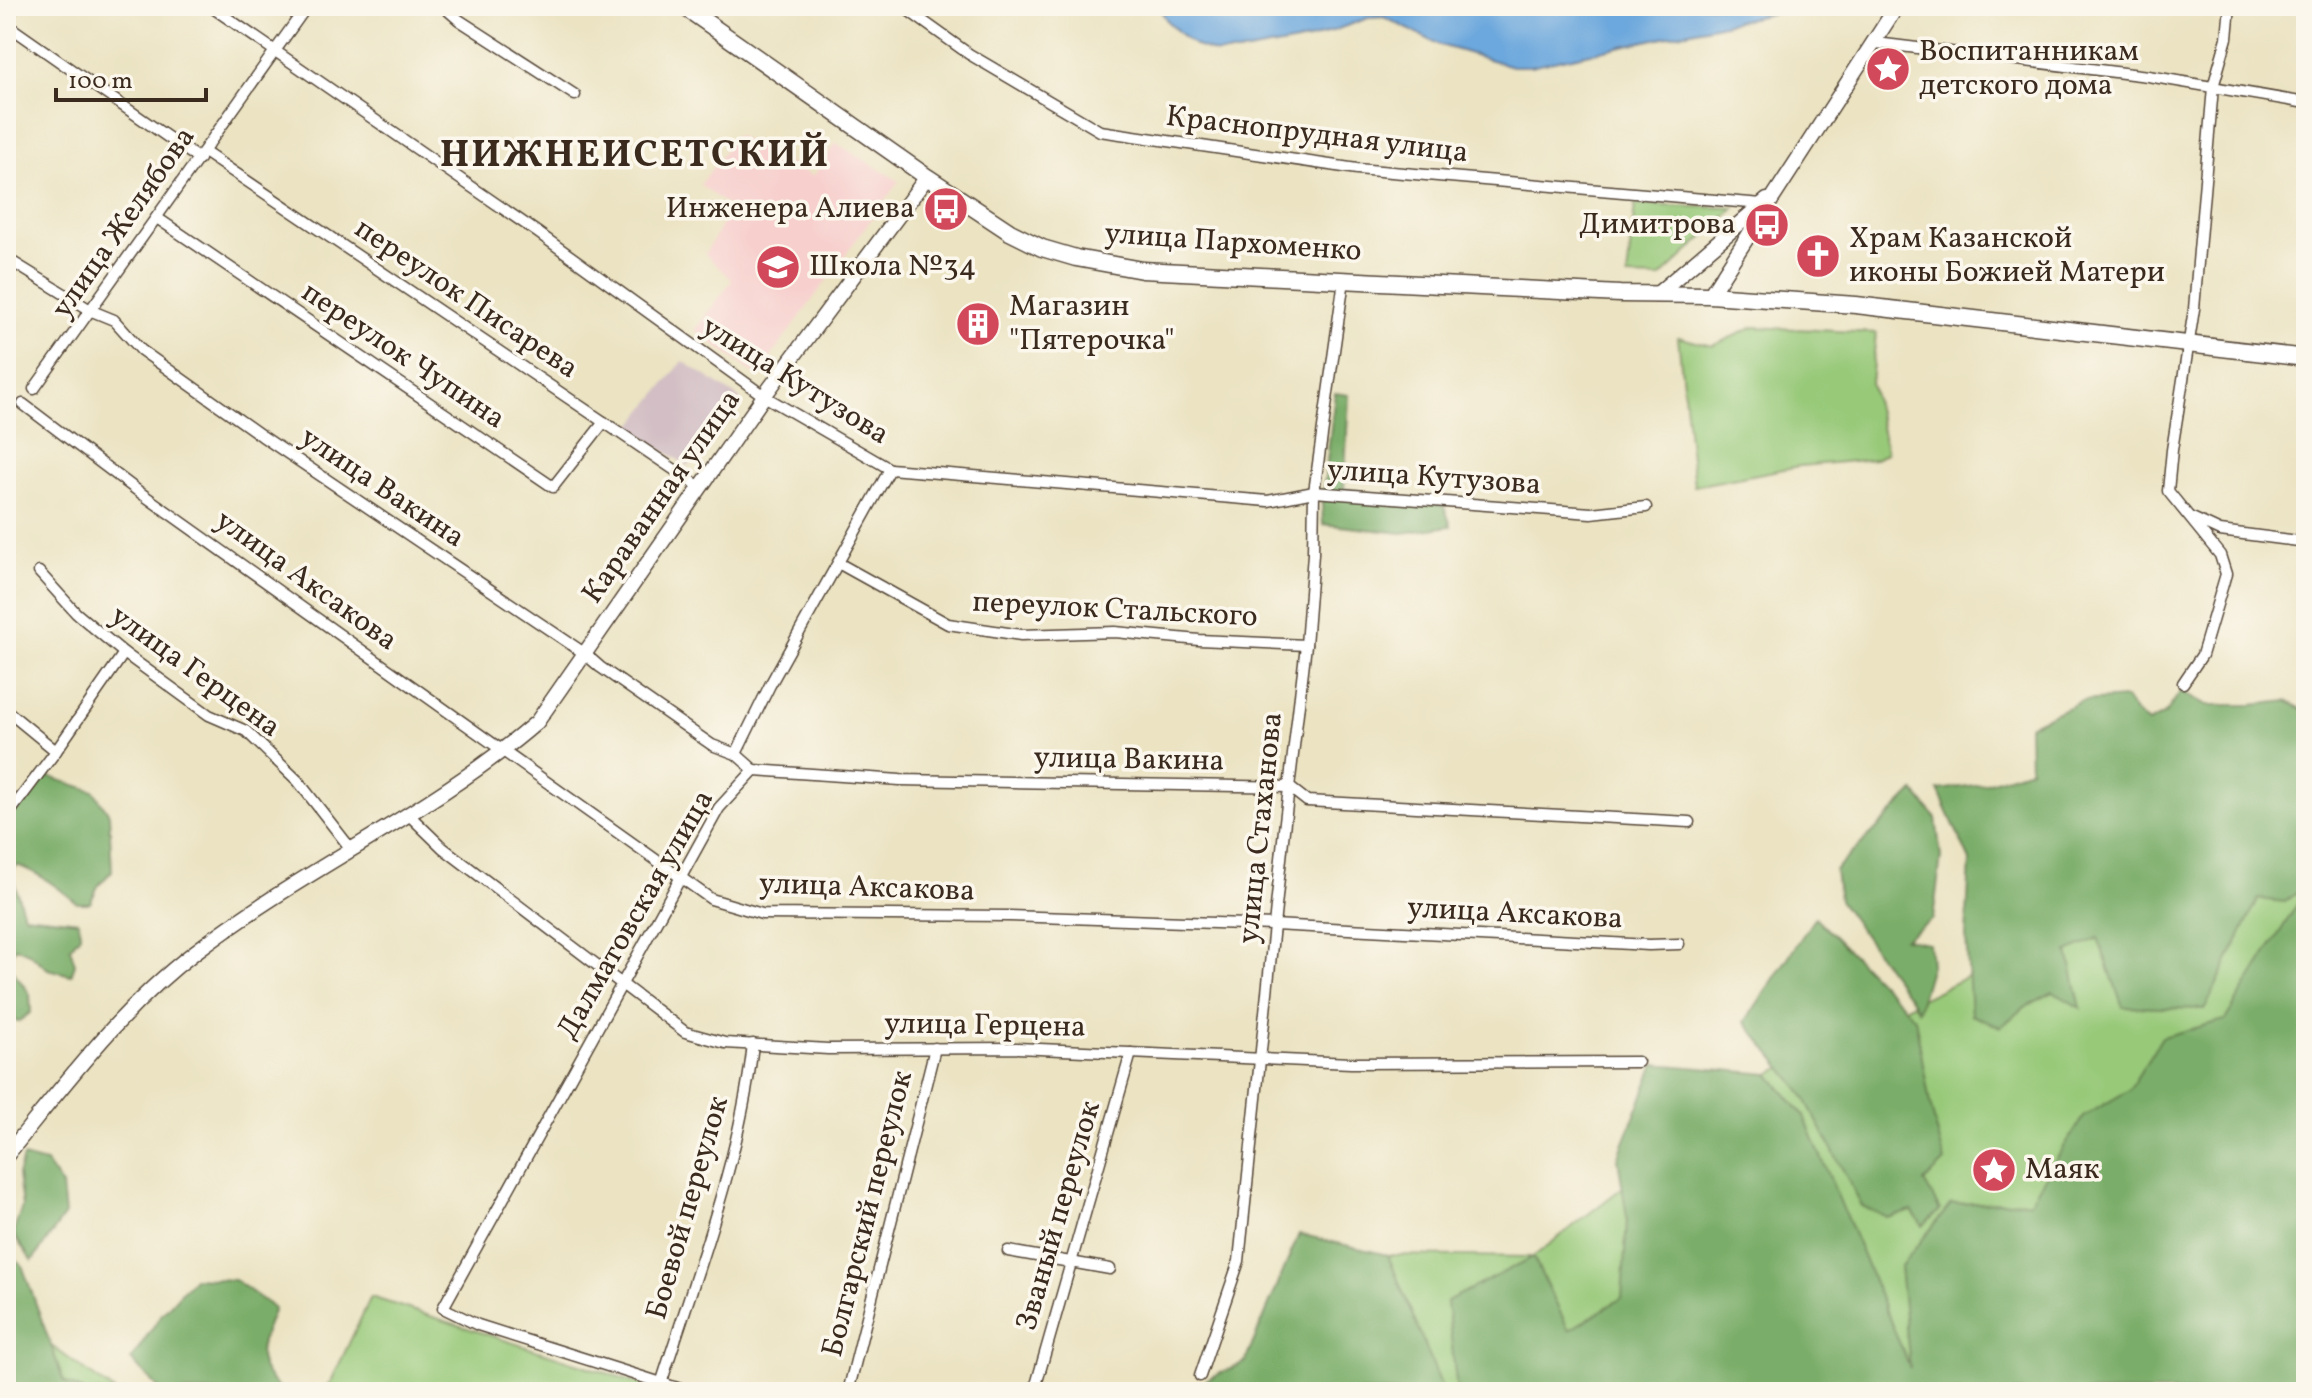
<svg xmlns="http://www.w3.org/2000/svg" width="2312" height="1398" viewBox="0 0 2312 1398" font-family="Vollkorn,serif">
<rect width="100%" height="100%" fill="#fbf7ec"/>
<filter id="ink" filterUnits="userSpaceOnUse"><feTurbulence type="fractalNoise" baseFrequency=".0125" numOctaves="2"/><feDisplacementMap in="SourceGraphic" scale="16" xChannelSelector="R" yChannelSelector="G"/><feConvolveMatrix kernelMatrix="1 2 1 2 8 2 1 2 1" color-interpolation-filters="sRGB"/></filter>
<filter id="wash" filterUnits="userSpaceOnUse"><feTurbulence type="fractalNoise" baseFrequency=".006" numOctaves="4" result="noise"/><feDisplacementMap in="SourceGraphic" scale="32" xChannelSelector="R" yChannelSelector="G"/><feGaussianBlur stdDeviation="1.8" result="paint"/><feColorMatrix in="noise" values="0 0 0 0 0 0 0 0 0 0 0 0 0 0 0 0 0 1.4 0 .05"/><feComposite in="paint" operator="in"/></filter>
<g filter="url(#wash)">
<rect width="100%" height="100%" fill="#ebe3c2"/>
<polygon fill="#f7d0ce" points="736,135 813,176 836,143 899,181 757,376 695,330 732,280 705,254 731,208 700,185"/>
<polygon fill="#d2bec4" points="683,361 741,399 688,466 629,429"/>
<g fill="#98c979" stroke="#6a7a4c" stroke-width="2">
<polygon points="1635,205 1735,208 1660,278 1627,277"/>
<polygon points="1754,327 1876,333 1871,383 1887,453 1875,459 1800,466 1694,486 1678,337 1712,346"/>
<polygon points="2306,810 2306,1392 1283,1392 1302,1241 1388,1255 1533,1257 1769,1074"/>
<polygon points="371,1297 666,1392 326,1392"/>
<polygon points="6,1313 115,1392 6,1392"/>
</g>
<g fill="#7aad69" stroke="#5a6c44" stroke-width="2">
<polygon points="1335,393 1349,395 1344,489 1444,506 1451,526 1402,533 1323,524 1322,504"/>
<polygon points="2181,691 2207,705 2252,705 2287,701 2306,711 2306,886 2285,902 2258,899 2205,1009 2123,1007 2098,938 2068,952 2081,1008 2053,992 2023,1008 2001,1027 1971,1015 1966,936 1970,861 1938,790 1983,784 2030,769 2029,725 2082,701 2126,698 2134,711 2148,723 2165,714"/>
<path d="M 47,776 L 94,791 L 109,814 L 112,871 L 98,886 L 90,903 L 77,903 C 58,887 41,874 17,865 L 11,872 L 24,915 L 79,921 L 80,935 L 70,948 L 75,964 L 71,975 L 48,969 L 29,953 L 15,947 L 7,963 L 30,994 L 31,1012 L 20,1021 L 6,1020 L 6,817 L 12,815 Z"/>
<polygon points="1914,791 1936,818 1941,857 1933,919 1904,939 1929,943 1931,965 1918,1010 1839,900 1835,870"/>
<polygon points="2303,895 2306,896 2306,1392 1457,1392 1447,1301 1533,1257 1569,1330 1622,1298 1627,1218 1618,1158 1655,1064 1769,1074 1804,1116 1910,1368 1900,1267 1951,1204 2030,1201 2083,1117 2129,1090 2162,1037 2225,1020"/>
<polygon points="1815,917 1915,1018 1930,1104 1945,1162 1924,1182 1940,1210 1923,1226 1912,1211 1888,1218 1862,1206 1801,1091 1745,1022"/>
<polygon points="23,1157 46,1163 62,1186 65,1215 32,1261 13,1234 22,1206 18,1175"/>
<polygon points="1299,1234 1388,1255 1444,1392 1203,1392 1206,1380 1245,1362"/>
<polygon points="6,1252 22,1265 64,1382 86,1392 6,1392"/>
<path d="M 194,1278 L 235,1280 L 274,1308 C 260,1347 248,1361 283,1392 L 162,1392 L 131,1360 L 161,1315 Z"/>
</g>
<polygon fill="#6ca7dd" stroke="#54687e" stroke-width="2" points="1158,6 1806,6 1531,66 1512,66 1440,45 1384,17 1368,18 1308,40 1237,53 1216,53 1196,46 1186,39 1168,22"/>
</g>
<g filter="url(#ink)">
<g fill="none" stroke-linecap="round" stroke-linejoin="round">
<g stroke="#554637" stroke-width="13">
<g id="street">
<polyline points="210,6 537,232 764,396 890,469 1268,501 1314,492 1591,513 1646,507"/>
<polyline points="443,6 459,20 575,95"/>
<polyline points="902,6 969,54 1100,131 1357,169 1762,204"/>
<polyline points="6,18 15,6"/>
<polyline points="6,24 199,159"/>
<polyline points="1876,43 2148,76 2306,103"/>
<polyline points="204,152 700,487"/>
<polyline points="157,218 553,487 604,422"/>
<polyline points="6,258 92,311 114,320 141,350 262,436 584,653 600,667 712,745 736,754"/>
<polyline points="34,389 307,6"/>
<polyline points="23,404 138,491 711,899 762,914 1009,916 1274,925 1649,945 1679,944"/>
<polyline points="2192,518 2220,531 2306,542"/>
<polyline points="840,564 948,624 1021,635 1115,632 1199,640 1306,645"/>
<polyline points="39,572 76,613 124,653 209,715 246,731 298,781 351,849"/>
<polyline points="2183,683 2202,655 2226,574 2220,555 2168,491 2172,450 2194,309 2213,87 2227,38 2230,6"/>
<polyline points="6,710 56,751"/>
<polyline points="754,770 900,780 1289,787 1307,801 1689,822"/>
<polyline points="13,808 56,751 124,653"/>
<polyline points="409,815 443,848 685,1032 725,1043 828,1049 1017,1048 1351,1063 1638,1062"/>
<polyline points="1008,1251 1110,1269"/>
<polyline points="1200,1376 1239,1261 1284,830 1306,645 1313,554 1314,492 1344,280"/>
<path d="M 661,1384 C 696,1273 740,1161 753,1044"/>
<polyline points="690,1392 478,1325 443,1308 719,808 754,770 736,754 770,685 890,469"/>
<polyline points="848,1392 935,1048"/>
<polyline points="1034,1392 1131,1053"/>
</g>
</g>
<g stroke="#554637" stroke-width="17">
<g id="secondary">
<polyline points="1656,295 1767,200"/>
<polyline points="1710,295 1897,6"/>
<path d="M 6,1156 C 65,1084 120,1009 195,952 C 305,868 433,812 537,722 L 764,396 L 927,177"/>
</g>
</g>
<g stroke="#554637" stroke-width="19">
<polyline id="primary" points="683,6 927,177 1010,232 1042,248 1076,258 1142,270 1620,294 1710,295 1856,305 2306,358"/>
</g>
<use href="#street" stroke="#fff" stroke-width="10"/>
<use href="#secondary" stroke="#fff" stroke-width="14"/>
<use href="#primary" stroke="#fff" stroke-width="16"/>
</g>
</g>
<defs>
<g id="sight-disc" transform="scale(2.3)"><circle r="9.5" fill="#d1495b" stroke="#fbf7ec"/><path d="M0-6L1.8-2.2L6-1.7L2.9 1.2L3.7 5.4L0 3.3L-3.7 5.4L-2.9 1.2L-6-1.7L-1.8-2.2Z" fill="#fff"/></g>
<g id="bus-disc" transform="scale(2.3)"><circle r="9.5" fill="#d1495b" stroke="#fbf7ec"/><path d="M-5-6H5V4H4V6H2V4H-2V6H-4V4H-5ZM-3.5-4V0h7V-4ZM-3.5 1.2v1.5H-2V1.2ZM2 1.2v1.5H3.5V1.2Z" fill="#fff"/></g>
<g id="church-disc" transform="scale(2.3)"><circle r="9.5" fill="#d1495b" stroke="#fbf7ec"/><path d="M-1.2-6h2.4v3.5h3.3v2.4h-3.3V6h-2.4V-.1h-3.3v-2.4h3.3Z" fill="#fff"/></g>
<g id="school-disc" transform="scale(2.3)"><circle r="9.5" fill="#d1495b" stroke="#fbf7ec"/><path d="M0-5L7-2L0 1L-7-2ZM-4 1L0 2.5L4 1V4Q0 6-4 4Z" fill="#fff"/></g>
<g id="building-disc" transform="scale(2.3)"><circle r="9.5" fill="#d1495b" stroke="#fbf7ec"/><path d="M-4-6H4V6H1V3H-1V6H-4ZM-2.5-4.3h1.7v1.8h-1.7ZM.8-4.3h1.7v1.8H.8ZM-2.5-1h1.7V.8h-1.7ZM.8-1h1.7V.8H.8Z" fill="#fff"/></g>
</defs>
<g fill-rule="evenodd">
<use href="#sight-disc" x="1888" y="69"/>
<use href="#bus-disc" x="946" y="209"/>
<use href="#bus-disc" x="1767" y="225"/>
<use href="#church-disc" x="1818" y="256"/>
<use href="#school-disc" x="778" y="267"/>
<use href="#building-disc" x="978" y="324"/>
<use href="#sight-disc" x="1994" y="1170"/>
</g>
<g text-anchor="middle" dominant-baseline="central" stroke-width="7" stroke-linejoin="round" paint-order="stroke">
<g font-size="30" fill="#3b2a1e" stroke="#fbf7ec" text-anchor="start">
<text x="1919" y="52">Воспитанникам<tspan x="1919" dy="34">детского дома</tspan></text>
<text x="915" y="209" text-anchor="end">Инженера Алиева</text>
<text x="1736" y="225" text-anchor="end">Димитрова</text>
<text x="1849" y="239">Храм Казанской<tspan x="1849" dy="34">иконы Божией Матери</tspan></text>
<text x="809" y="267">Школа №34</text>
<text x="1009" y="307">Магазин<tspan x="1009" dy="34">"Пятерочка"</tspan></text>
<text x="2025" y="1170">Маяк</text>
</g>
<g font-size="30" fill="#3b2a1e" stroke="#fbf7ec">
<text transform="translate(1317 135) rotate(7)">Краснопрудная улица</text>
<text transform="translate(124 223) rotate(-55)">улица Желябова</text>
<text transform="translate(1233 243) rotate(4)">улица Пархоменко</text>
<text transform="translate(466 299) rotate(34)">переулок Писарева</text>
<text transform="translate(403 356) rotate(34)">переулок Чупина</text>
<text transform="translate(795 381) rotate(32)">улица Кутузова</text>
<text transform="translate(1434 478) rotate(4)">улица Кутузова</text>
<text transform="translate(382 488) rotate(34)">улица Вакина</text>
<text transform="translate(662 497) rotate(-55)">Караванная улица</text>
<text transform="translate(306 581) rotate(36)">улица Аксакова</text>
<text transform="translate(1115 610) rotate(3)">переулок Стальского</text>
<text transform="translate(195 672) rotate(36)">улица Герцена</text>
<text transform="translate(1129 760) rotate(1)">улица Вакина</text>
<text transform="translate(1261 828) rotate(-84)">улица Стаханова</text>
<text transform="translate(867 888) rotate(2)">улица Аксакова</text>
<text transform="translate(1515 914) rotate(3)">улица Аксакова</text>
<text transform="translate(636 915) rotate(-60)">Далматовская улица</text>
<text transform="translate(985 1026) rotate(1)">улица Герцена</text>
<text transform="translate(688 1208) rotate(-74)">Боевой переулок</text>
<text transform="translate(868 1214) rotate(-76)">Болгарский переулок</text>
<text transform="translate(1059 1216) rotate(-74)">Званый переулок</text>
</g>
<g font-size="38" font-weight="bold" letter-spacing="2" fill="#3b2a1e" stroke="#fbf7ec">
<text x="635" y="156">НИЖНЕИСЕТСКИЙ</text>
</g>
</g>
<rect width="2312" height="1398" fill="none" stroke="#fbf7ec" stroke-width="32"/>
<path d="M56 88v12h150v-12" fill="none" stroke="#3b2a1e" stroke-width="4"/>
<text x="68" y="88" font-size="24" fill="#3b2a1e" stroke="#fbf7ec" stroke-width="6" paint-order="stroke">100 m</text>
</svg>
